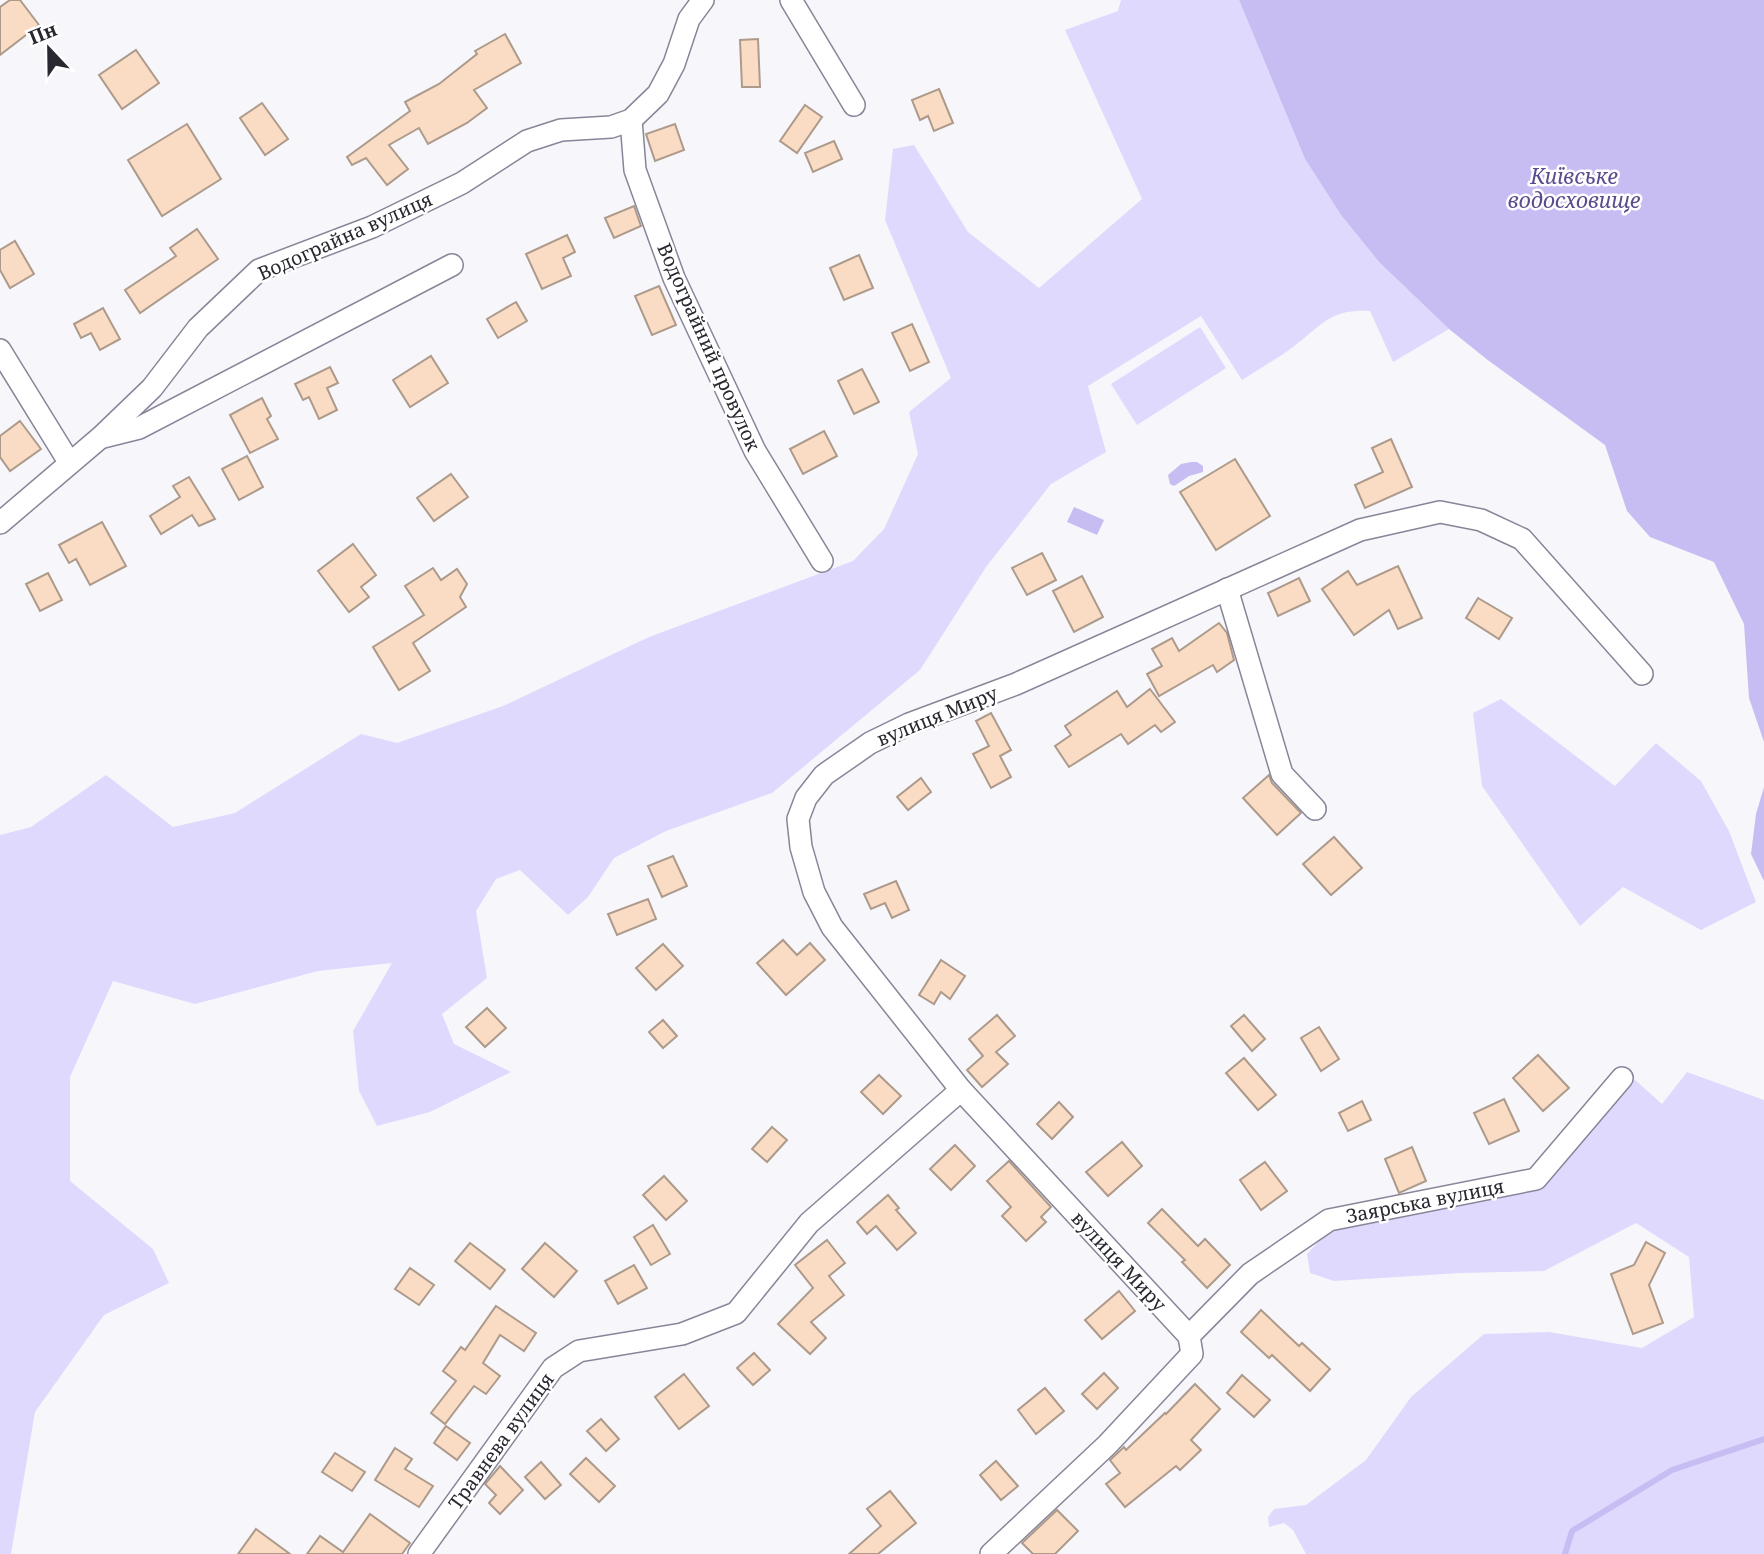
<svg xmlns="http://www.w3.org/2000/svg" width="1764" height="1554" viewBox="0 0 1764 1554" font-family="'Noto Serif',serif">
<rect width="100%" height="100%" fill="#f7f7fb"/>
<g fill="#dfd9fe">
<path d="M 1121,0 L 1239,0 L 1305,159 L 1341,215 L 1379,262 L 1449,329 L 1393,362 L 1370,311 C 1329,309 1323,325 1293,347 C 1277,359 1259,369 1242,380 L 1201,316 L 1088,386 L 1106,452 L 1051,484 L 986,567 L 920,670 L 772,793 L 666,831 L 614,858 L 588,897 L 568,915 L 520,870 L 496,879 L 476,911 L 487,978 L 442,1014 L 454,1044 L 511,1072 L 430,1112 L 377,1126 L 359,1091 L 353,1031 L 392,963 L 318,971 L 195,1004 L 113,981 L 70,1077 L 70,1181 L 153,1249 L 169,1283 L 104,1315 L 35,1412 L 11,1554 L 0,1554 L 0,835 L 31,827 L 106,775 L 173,827 L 235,813 L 361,734 L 397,743 L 503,706 L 649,637 L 853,561 L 884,529 L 918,454 L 909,412 L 951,378 L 885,220 L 893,149 L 914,145 L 968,232 L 1039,288 L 1142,199 L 1065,30 L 1118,11 Z"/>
<polygon points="1200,327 1226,368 1137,425 1111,384"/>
<polygon points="1501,699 1615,786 1656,743 1701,781 1729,831 1756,902 1701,930 1623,887 1580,926 1482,786 1473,713"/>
<polygon points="1624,1070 1662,1104 1687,1072 1764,1100 1764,1554 1306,1554 1293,1530 1284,1523 1269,1527 1268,1517 1274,1509 1306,1505 1366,1460 1411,1397 1484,1334 1549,1332 1642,1348 1694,1317 1689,1257 1636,1223 1544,1271 1460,1273 1334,1281 1310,1273 1307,1254 1331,1228 1539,1187"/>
</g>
<g fill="#c7bdf2">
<polygon points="1239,0 1764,0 1764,742 1749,698 1744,624 1714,562 1650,537 1627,511 1605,445 1489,361 1449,329 1379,262 1341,215 1305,159"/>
<polygon points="1191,462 1197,462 1203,466 1203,472 1189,476 1174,486 1170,484 1168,475 1181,464"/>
<polygon points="1074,507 1104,520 1097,535 1067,522"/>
<polygon points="1764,787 1764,881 1751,854 1756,814"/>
</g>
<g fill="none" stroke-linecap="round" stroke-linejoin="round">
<polyline stroke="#c7bdf2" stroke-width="6" points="1565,1554 1572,1531 1672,1470 1764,1439"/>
</g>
<g fill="#fadcc5" stroke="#ad9a8b" stroke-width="2">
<polygon points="10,0 20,0 39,25 0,55 0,7"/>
<polygon points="505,34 521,63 474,90 487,108 467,123 428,144 419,128 389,145 408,169 387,185 366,158 352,165 347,157 410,111 405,102 439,84 477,54 475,51"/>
<polygon points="758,39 760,87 742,87 740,40"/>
<polygon points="136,50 159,83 122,109 99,75"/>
<polygon points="939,89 953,123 934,131 928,116 920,120 912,100"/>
<polygon points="262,103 288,139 265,155 240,118"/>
<polygon points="805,105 822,117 797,153 780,141"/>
<polygon points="187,124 221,179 162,216 128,160"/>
<polygon points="675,124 684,150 655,161 646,134"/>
<polygon points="834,141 842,159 813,172 805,153"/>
<polygon points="634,206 641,226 614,238 605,218"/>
<polygon points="197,229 218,259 140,313 125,290 176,256 170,248"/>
<polygon points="567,235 575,252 563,258 571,276 542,289 526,254"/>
<polygon points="15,241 34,274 10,288 0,270 0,250"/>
<polygon points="859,255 873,288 844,300 830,268"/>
<polygon points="659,286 676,325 652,335 635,296"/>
<polygon points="516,302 527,321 498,338 487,319"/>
<polygon points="103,308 120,339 100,350 91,333 81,338 74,324"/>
<polygon points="912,324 929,362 910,371 892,333"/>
<polygon points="431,356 448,383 410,407 393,380"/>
<polygon points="330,367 338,383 327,388 337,410 319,419 309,397 303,400 295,384"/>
<polygon points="862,369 879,402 854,414 838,381"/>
<polygon points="262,398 271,416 267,419 278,439 250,453 230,415"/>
<polygon points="20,421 41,449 10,471 0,457 0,436"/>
<polygon points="824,431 837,456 803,474 790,449"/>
<polygon points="1391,439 1412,487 1365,508 1355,485 1383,472 1372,448"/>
<polygon points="247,456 263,487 239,500 222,469"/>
<polygon points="1235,459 1270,516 1216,550 1180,492"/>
<polygon points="451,474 468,497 434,521 417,498"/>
<polygon points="189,477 215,519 199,526 192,515 161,534 150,516 180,497 173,486"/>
<polygon points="102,522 126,566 90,585 76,559 69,563 59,545"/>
<polygon points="353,544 376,575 361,587 369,597 349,612 318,571"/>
<polygon points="1042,553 1056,580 1027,595 1012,568"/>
<polygon points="1398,566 1422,618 1398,629 1389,610 1354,635 1322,589 1348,571 1357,585"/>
<polygon points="433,568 441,580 457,569 467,584 460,597 466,607 413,643 430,671 399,690 373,647 424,615 405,586"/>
<polygon points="48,573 62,600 40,611 26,584"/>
<polygon points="1082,576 1103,617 1074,632 1053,591"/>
<polygon points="1299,578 1310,601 1278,616 1268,593"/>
<polygon points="1478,598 1512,618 1499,639 1466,618"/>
<polygon points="1219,623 1227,633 1234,660 1217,672 1213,665 1159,696 1147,674 1162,666 1152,649 1172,638 1179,651"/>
<polygon points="1150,689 1175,722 1161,732 1155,725 1128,744 1121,734 1069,767 1055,746 1071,735 1065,726 1117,691 1127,707"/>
<polygon points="991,713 1011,750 1000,756 1011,777 991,788 973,754 989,746 976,721"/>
<polygon points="1269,775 1272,783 1301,813 1277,835 1243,798"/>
<polygon points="921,778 931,792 908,810 897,797"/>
<polygon points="1334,837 1362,868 1331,895 1303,864"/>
<polygon points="673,856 687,886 662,897 648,866"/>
<polygon points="896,881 909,910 892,918 885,903 871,909 864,894"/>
<polygon points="648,899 656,919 617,935 608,914"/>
<polygon points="783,940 797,955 810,943 825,960 786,995 757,963"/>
<polygon points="663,944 683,966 656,990 636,968"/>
<polygon points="941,960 965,976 950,999 941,992 934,1004 919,995"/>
<polygon points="487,1008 506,1028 485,1047 466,1027"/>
<polygon points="997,1015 1015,1036 996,1052 1008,1064 982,1087 967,1070 983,1056 969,1039"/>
<polygon points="1244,1015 1265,1039 1252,1051 1231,1026"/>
<polygon points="663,1020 677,1036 663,1048 649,1032"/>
<polygon points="1319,1027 1339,1059 1321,1071 1301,1038"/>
<polygon points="1538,1055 1569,1088 1543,1111 1513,1078"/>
<polygon points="1244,1058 1276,1095 1258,1110 1226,1073"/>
<polygon points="879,1075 901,1096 883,1114 861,1092"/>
<polygon points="1504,1099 1519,1131 1489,1144 1474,1113"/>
<polygon points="1362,1101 1371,1120 1348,1131 1339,1113"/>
<polygon points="1059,1102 1073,1117 1052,1139 1037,1124"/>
<polygon points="772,1127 787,1140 767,1162 752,1149"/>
<polygon points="1122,1142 1142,1166 1108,1196 1086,1172"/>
<polygon points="955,1145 975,1166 951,1190 930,1169"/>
<polygon points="1412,1147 1426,1181 1399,1193 1385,1159"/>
<polygon points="1009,1161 1051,1207 1041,1217 1046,1222 1026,1241 1002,1216 1011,1207 987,1181"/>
<polygon points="1265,1162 1287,1191 1261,1210 1240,1180"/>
<polygon points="664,1176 687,1201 666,1220 643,1195"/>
<polygon points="888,1195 899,1208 896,1210 916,1233 897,1250 876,1226 867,1234 857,1222"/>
<polygon points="1162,1209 1198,1246 1205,1239 1230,1265 1207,1288 1182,1262 1185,1260 1148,1223"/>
<polygon points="653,1225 670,1254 651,1265 634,1237"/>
<polygon points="827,1240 845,1263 829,1276 844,1295 811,1322 826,1338 810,1354 778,1324 813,1288 795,1265"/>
<polygon points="1646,1242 1665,1253 1649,1285 1663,1323 1633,1334 1611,1274 1634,1265"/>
<polygon points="470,1243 505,1270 490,1289 455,1261"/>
<polygon points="545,1243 577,1271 554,1297 522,1269"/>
<polygon points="634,1265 647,1288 618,1304 605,1281"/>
<polygon points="410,1268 434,1285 419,1305 395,1289"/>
<polygon points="1119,1291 1135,1311 1102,1339 1085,1320"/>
<polygon points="496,1306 536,1333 524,1351 500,1335 483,1363 500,1376 486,1394 474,1386 445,1424 431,1413 456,1381 443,1371 461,1347 465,1350"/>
<polygon points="1261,1310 1299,1346 1302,1343 1330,1369 1310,1391 1272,1355 1269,1358 1241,1332"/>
<polygon points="754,1353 770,1370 753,1385 737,1368"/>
<polygon points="1104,1373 1118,1388 1097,1409 1082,1394"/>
<polygon points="684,1374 709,1406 679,1429 655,1397"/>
<polygon points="1242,1375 1270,1400 1254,1417 1227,1393"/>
<polygon points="1195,1384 1220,1409 1191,1440 1201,1450 1180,1470 1176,1466 1125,1507 1106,1484 1120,1473 1110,1460 1124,1447 1126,1450 1165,1413 1166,1414"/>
<polygon points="1045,1388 1064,1411 1036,1434 1018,1410"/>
<polygon points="601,1419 619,1439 606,1451 587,1431"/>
<polygon points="446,1426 470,1443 457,1460 434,1443"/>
<polygon points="395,1448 412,1459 405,1469 433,1486 419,1507 375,1480"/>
<polygon points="335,1453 365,1472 352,1491 322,1472"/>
<polygon points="586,1458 615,1486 599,1502 570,1474"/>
<polygon points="996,1461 1018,1486 1001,1500 980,1475"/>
<polygon points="541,1462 561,1485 545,1499 525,1477"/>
<polygon points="500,1466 523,1490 500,1514 489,1503 496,1495 485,1484"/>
<polygon points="890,1491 916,1523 878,1554 849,1554 881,1526 867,1509"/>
<polygon points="1057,1510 1078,1531 1055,1554 1033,1554 1022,1543"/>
<polygon points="370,1514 410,1543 402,1554 307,1554 320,1536 343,1552"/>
<polygon points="256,1529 290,1554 238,1554"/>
</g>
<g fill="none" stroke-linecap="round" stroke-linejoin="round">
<g stroke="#888599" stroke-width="24">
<g id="minor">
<polyline points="791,0 854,105"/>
<polyline points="631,120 635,170 674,278 755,451 822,561"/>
<polyline points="0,350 69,462"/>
<polyline points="103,437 139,428 452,265"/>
<polyline points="0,523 101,437 152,388 198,328 259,270 372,227 462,183 527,141 561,130 611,127 631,120 658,94 674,64 689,19 703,0"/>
<polyline points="1227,589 1282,774 1315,809"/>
<polyline points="1189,1336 961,1090 832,927 814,892 801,847 798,819 806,798 824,775 870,743 909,724 1016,684 1360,530 1440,512 1481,520 1522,539 1642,674"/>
<polyline points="419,1554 553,1368 579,1351 682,1334 736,1313 809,1223 961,1090"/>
<polyline points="991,1554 1107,1445 1192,1354 1189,1336 1250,1274 1329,1220 1536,1179 1622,1078"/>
</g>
</g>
<use href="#minor" stroke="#fff" stroke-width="21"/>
</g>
<g text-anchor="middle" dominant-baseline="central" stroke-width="5" stroke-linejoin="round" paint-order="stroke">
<g font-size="19" fill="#292730" stroke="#fff">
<text transform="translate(345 236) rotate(-24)">Водограйна вулиця</text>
<text transform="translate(709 347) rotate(66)">Водограйний провулок</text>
<text transform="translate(937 716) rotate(-22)">вулиця Миру</text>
<text transform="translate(1425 1201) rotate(-11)">Заярська вулиця</text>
<text transform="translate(1119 1261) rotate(47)">вулиця Миру</text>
<text transform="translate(501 1441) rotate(-54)">Травнева вулиця</text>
</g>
<g font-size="21" font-style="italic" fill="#5b4a8c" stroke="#fff">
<text x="1574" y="176">Київське<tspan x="1574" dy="24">водосховище</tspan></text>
</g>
</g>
<g transform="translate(49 49) rotate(338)" stroke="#ffffff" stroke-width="5" paint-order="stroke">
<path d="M0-5L12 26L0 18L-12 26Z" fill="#292730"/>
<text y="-10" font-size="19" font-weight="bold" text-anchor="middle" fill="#292730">Пн</text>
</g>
</svg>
